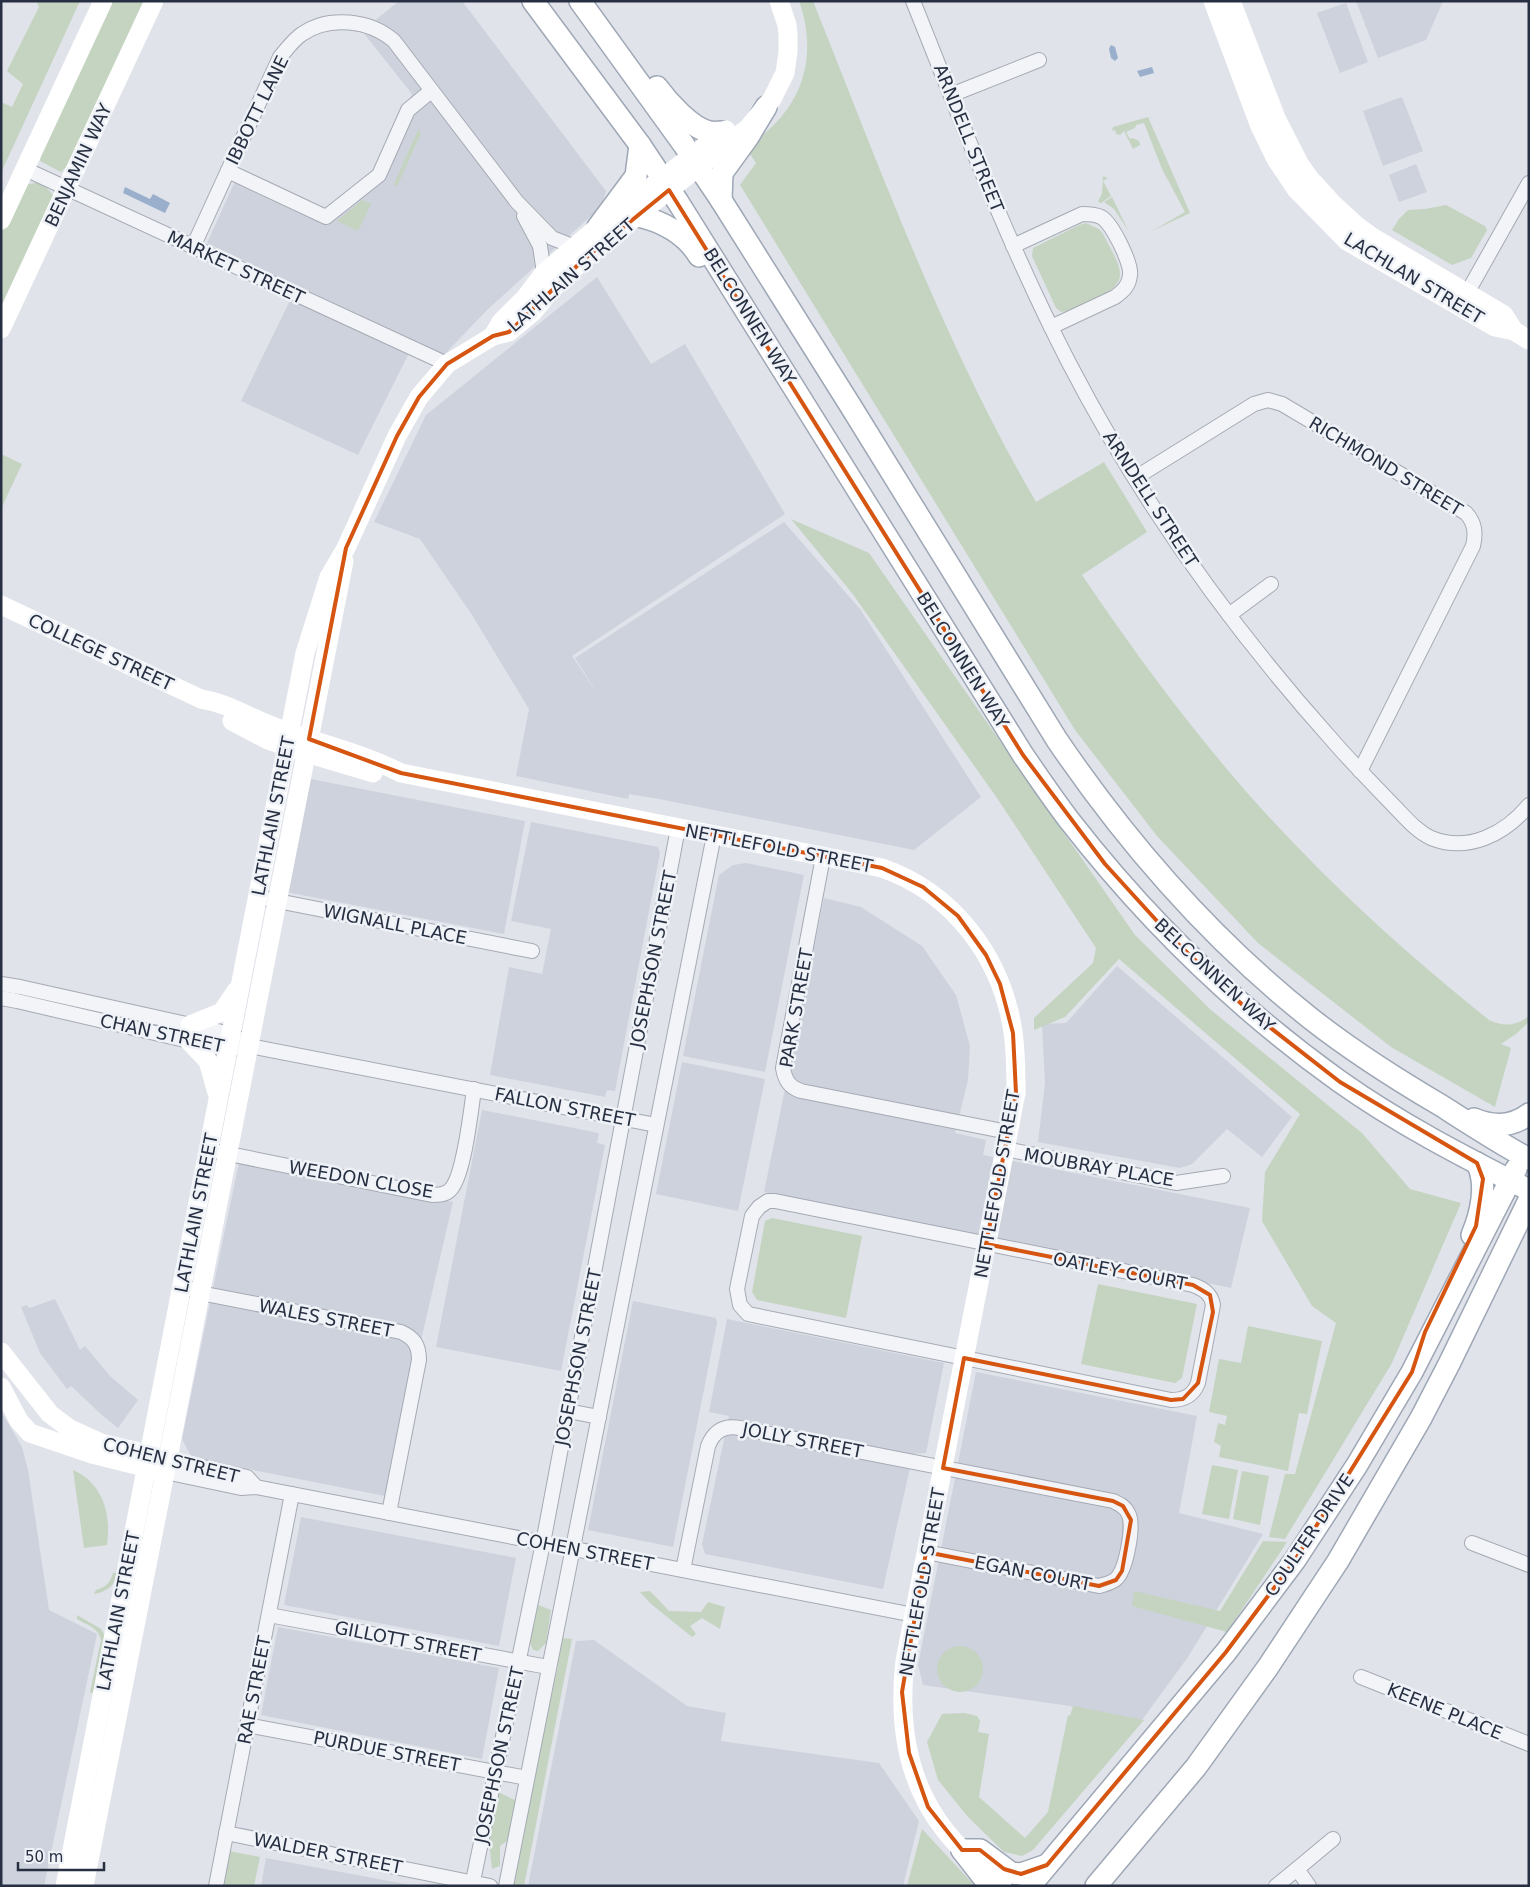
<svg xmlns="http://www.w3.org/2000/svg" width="1530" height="1887" viewBox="0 0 1530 1887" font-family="'DejaVu Sans',sans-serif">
<rect width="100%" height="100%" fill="#e0e3ea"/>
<g fill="#ced2dc">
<polygon points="399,1 462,1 606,191 601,207 488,309 444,355 415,341 358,455 241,401 297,286 207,243 236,179 316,215 377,168 412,94 362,31"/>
<polygon points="1356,1 1443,1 1426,40 1378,58"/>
<polygon points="1346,3 1368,62 1340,73 1317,13"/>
<polygon points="1402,97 1423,151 1383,166 1363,111"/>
<polygon points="1416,164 1427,192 1399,202 1389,175"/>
<polygon points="597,277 651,364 685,344 785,514 572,656 599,696 575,658 784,522 860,609 981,797 914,850 659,799 629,794 628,799 516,776 529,709 472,615 420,539 374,522 426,415"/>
<polygon points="311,779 525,821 504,934 286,892"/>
<polygon points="531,822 658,847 660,853 615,1091 607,1090 605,1097 490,1075 509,967 542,974 551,929 511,921"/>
<polygon points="746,863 804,875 765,1072 683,1056 719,875 733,865"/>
<polygon points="824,898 861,907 922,946 956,995 970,1046 968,1080 955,1133 986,1140 983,1155 1250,1208 1231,1288 764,1192"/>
<polygon points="1117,966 1292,1117 1262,1157 1227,1129 1192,1164 1180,1168 1038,1142 1045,1083 1042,1024 1066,1023"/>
<polygon points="682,1062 765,1079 738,1211 656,1194"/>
<polygon points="482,1110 599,1133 597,1143 605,1145 561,1371 436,1347"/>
<polygon points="239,1162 453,1202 385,1496 192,1458 182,1439"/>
<polygon points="55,1299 80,1350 85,1346 110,1376 138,1400 118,1428 102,1415 71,1386 67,1389 40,1353 21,1307 27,1305 29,1308"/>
<polygon points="633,1301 716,1318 717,1323 673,1547 588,1530"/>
<polygon points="727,1319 944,1363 926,1453 913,1454 883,1589 705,1554 702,1544 729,1416 709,1412"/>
<polygon points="976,1372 1197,1416 1179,1513 1263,1534 1188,1657 1142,1720 1070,1706 923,1685 918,1665"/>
<polygon points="1,1411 22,1447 28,1470 49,1610 97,1634 44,1886 1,1886"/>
<polygon points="301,1517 516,1558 499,1646 284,1605"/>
<polygon points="278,1627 499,1668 482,1759 261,1715"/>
<polygon points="594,1640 687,1706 726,1713 721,1741 879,1763 919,1821 903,1886 528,1886 576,1641"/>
<polygon points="266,1858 416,1886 261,1886"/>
</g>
<g fill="#c4d4c0">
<polygon points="36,1 80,1 1,173 1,102 12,107 23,84 7,71 39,7"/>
<polygon points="111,1 146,1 71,162 61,172 40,161 41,151"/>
<path d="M 799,1 L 813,1 C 881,171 944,344 1036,502 L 1104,462 L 1147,532 L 1082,575 C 1120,631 1160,687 1203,740 C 1286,844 1385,937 1489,1020 C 1503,1027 1516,1026 1529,1016 L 1529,1022 L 1516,1034 L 1501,1044 L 1511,1048 L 1495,1107 L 1391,1047 L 1258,943 L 1157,836 L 1075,730 L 740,185 L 756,163 L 750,154 L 753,142 C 802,109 819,57 799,1 Z"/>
<polygon points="1148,117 1190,213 1152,231 1185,212 1162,169 1144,123 1136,125 1135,128 1126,132 1130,139 1133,138 1139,141 1140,145 1133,149 1124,131 1120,135 1116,134 1115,130 1112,131 1113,127"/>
<polygon points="418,130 421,133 397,186 394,184"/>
<polygon points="1103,176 1108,178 1103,181 1111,196 1101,203 1098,202 1102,193"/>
<polygon points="41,182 55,197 1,307 1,234 24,185"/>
<polygon points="1112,197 1128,230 1114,209 1104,202"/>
<polygon points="362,200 371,204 358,231 337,221"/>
<polygon points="1446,205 1485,226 1487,230 1471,258 1452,265 1392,230 1399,219 1408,210 1425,209"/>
<path d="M 1086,223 L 1099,229 L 1103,234 C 1108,244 1120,263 1120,274 C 1121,293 1081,305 1067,311 L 1061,312 L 1056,308 L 1032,256 L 1033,248 L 1079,225 Z"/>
<polygon points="1,454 22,464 1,509"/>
<polygon points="791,519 869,553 1135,935 1211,1010 1362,1133 1410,1189 1461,1203 1392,1363 1285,1539 1269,1537 1285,1474 1295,1474 1336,1323 1312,1306 1262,1221 1265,1172 1300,1114 1119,959 1065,1017 1034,1030 1034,1018 1093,963 1096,948 997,798 852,593"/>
<polygon points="772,1218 862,1236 846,1318 757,1300 752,1292 765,1221"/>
<polygon points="1098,1284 1197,1304 1182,1378 1175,1383 1081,1364"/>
<polygon points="1248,1326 1322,1341 1307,1414 1299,1413 1288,1471 1219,1457 1221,1446 1214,1442 1218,1423 1225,1425 1227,1416 1209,1412 1219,1359 1241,1363"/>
<polygon points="1212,1465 1238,1470 1229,1519 1202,1514"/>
<path d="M 73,1470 C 104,1484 111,1515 107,1545 L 84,1548 Z"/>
<polygon points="1242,1471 1269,1476 1260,1525 1233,1519"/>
<polygon points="1263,1541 1287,1542 1227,1632 1132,1606 1134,1591 1220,1611"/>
<path d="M 118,1572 C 115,1585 107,1592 94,1594 L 96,1590 C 106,1587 110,1583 113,1573 Z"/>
<polygon points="650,1591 669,1611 701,1612 708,1602 725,1607 720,1629 702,1618 690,1626 696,1634 692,1637 650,1603 640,1592"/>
<polygon points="536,1604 551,1610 546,1643 538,1651 533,1650 529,1640"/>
<path d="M 77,1615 L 101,1629 L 105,1636 L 94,1694 L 90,1692 L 101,1640 C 99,1628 87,1625 77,1619 Z"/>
<polygon points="562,1638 572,1639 524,1886 513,1886 534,1777 558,1666"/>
<circle cx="960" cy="1669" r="23"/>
<polygon points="1073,1706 1144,1720 1033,1850 1022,1856 1004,1852 968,1817 938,1780 927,1742 942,1714 965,1713 977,1716 980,1721 978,1732 989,1734 979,1797 1025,1838 1048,1812 1068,1715 1070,1716"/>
<polygon points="498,1792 517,1801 507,1841 500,1846 500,1866 492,1869 489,1842"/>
<polygon points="922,1829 975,1886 907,1886"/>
<polygon points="229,1851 260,1857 254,1886 222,1886"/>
</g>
<g fill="#99afcc">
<polygon points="1111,45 1115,47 1118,58 1115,61 1111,58 1109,49"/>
<polygon points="1152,67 1154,73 1140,77 1137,71"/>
<polygon points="125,187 150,199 153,194 170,203 165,213 123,193"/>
</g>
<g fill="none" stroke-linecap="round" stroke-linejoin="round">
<g stroke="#a5aab4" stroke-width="16">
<g id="street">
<path d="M 913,1 C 962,123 1009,247 1069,363 C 1140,500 1230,626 1333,741 C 1352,763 1373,784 1393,805 C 1405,817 1416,831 1431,838 C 1468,853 1505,834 1529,805"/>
<polyline points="951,95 1039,60"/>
<polyline points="25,169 447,364"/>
<polyline points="228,171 326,217 379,175 408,110 431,91"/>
<polyline points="524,216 540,246 544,273"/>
<path d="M 1013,246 L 1082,214 C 1089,214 1095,214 1101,217 C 1112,223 1132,264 1130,275 C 1129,286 1123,291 1115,297 L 1051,327"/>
<path d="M 193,247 L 280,57 C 287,49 293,40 302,34 C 329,15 370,20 394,41 L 517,202 L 552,238 L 575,247"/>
<polyline points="1462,302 1529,183"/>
<path d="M 1135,478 L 1254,404 L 1268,400 L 1282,404 L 1466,513 C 1475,523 1476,533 1473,546 L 1360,771"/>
<polyline points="1229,615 1271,584"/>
<path d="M 823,857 L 783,1068 C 785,1080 789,1087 801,1091 L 1008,1132"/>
<polyline points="257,897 532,951"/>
<polyline points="1,984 20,987 231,1034 238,1038"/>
<polyline points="1,998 17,1001 228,1050 249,1046 656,1125"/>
<polyline points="1005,1149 1176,1183 1223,1176"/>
<path d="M 219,1152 L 432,1195 C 438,1195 445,1195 450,1190 C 464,1177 471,1110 474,1089"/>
<path d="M 768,1201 L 775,1201 C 914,1228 1054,1258 1193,1285 C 1203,1289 1211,1293 1213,1305 L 1198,1383 C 1193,1396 1184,1400 1171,1400 L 748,1314 L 740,1305 L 737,1289 L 752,1216 L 759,1207 Z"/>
<path d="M 182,1285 L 200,1293 L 401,1332 C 414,1338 419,1345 419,1360 L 389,1513"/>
<polyline points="568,1411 599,1417"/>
<polyline points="167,1459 247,1477 256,1487"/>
<polyline points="165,1472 241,1488 256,1487 914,1615"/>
<polyline points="1472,1543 1529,1565"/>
<path d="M 683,1570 L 708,1446 C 714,1431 724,1425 740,1428 L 1113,1501 C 1119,1504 1125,1506 1128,1513 C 1135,1525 1126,1568 1117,1578 C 1113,1583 1105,1584 1099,1586 L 926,1552"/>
<polyline points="269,1615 548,1667"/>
<polyline points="1361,1677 1529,1744"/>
<polyline points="247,1725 527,1778"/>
<polyline points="226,1833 490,1886"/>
<polyline points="1297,1869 1333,1839"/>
<polyline points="216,1886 292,1494"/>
<polyline points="472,1886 543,1543 678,828"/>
<polyline points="506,1886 714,835"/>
<polyline points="1276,1886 1297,1869 1309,1886"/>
</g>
</g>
<g stroke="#9ea7b6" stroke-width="24">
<g id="primary">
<path d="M 533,1 L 640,145 L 678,202 L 1023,755 C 1038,777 1053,799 1069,820 C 1146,919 1237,1008 1339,1081 C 1398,1123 1464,1157 1529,1190"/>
<path d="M 580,1 L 684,145 L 721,200 L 850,405 L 1057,740 C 1127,843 1212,940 1310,1018 C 1352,1051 1396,1079 1442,1106 C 1470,1124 1499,1143 1529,1159"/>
<path d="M 657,87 C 668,102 692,129 710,132 C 714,133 718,132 722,132"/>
<polyline points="721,200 722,173 748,137 766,107"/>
<path d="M 638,216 C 662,221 686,234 699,256"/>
<polyline points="598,227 636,176 640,145"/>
<path d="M 1474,1119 C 1493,1127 1512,1127 1529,1114"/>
<path d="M 1472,1235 C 1481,1214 1488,1184 1477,1163"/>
<polyline points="962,1850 980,1850 1011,1873 1021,1874 1047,1865"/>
<polyline points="962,1850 990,1886"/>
<polyline points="1030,1886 1226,1652 1295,1560 1357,1465 1412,1372 1516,1169"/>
<polyline points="1096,1886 1196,1767 1268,1667 1338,1561 1421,1418 1449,1364 1529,1200"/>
</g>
</g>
<use href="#street" stroke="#f3f4f8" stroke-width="14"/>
<g stroke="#fff" stroke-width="19">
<polyline points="1213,1 1259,124 1276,159 1296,189 1347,241 1495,327 1514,331 1529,340"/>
<polyline points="1231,1 1276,118 1300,165 1310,179 1333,204 1357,226 1372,237 1504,315 1514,331"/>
<polyline points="1,220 103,1"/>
<polyline points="1,329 154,1"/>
<polyline points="493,336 501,322 525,298 544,273 598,227 726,130"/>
<path d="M 1,605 L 201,699 C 227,703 248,717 272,726 C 315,743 360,752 401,773 L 882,868 C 954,893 1002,958 1013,1032 C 1016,1053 1016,1073 1016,1093 L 905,1661 C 898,1722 907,1784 947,1833 C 963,1853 983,1869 1002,1886"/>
<polyline points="232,721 268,740 306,753 373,773"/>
<polyline points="190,1025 222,1012 236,991"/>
<polyline points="188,1040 208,1061 217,1093"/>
<polyline points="1,1352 50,1414 70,1429 101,1443 160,1457"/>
<polyline points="1,1387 19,1421 30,1433 92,1454 156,1470"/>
<polyline points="65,1886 305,653 329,577 346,548 397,436 419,397 447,364 493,336 509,332 533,312 550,291 582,261 654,202 748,128 772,99 785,73 788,52 788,35 787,25 779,1"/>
<polyline points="84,1886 344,561"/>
</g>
<use href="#primary" stroke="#fff" stroke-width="21"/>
</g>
<path fill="none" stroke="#d55511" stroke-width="4" stroke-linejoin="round" d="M 669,190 L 1023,755 L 1105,864 L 1177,943 L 1249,1011 L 1340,1082 L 1477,1163 L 1483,1179 L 1476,1226 L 1425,1332 L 1412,1372 L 1295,1560 L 1226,1652 L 1047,1865 L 1021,1874 L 1004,1869 L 980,1850 L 962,1850 L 928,1807 L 909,1753 L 902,1692 L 926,1552 L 1099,1586 L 1116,1580 L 1122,1571 L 1131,1520 L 1123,1506 L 1113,1501 L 943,1468 L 964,1358 L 1171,1400 L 1183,1399 L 1198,1383 L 1213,1312 L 1210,1295 L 1193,1285 L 986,1244 L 1016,1093 L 1013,1033 L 1000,984 L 986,955 L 958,916 L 923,887 L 882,868 L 401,773 L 309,739 L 346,548 L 397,436 L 419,397 L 447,364 L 493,336 L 509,332 L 582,261 Z"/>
<g text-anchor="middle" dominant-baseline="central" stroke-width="5" stroke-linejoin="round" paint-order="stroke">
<g font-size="18" fill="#273042" stroke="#eff2f7">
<text transform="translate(257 110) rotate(-64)">IBBOTT LANE</text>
<text transform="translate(969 138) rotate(68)">ARNDELL STREET</text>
<text transform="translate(78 165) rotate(-65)">BENJAMIN WAY</text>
<text transform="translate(236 267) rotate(25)">MARKET STREET</text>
<text transform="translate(571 275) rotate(-41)">LATHLAIN STREET</text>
<text transform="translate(1414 278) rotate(31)">LACHLAN STREET</text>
<text transform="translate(750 316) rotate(58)">BELCONNEN WAY</text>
<text transform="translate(1386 466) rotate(31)">RICHMOND STREET</text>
<text transform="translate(1151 499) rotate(57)">ARNDELL STREET</text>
<text transform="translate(101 652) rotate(25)">COLLEGE STREET</text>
<text transform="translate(963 660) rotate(58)">BELCONNEN WAY</text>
<text transform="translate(273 816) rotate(-79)">LATHLAIN STREET</text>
<text transform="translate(779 848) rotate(11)">NETTLEFOLD STREET</text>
<text transform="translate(395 924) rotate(11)">WIGNALL PLACE</text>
<text transform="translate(653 959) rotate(-79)">JOSEPHSON STREET</text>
<text transform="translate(1215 975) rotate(43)">BELCONNEN WAY</text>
<text transform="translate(796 1008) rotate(-80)">PARK STREET</text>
<text transform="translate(162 1033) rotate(12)">CHAN STREET</text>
<text transform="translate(565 1107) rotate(11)">FALLON STREET</text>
<text transform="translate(1099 1167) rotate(10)">MOUBRAY PLACE</text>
<text transform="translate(361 1179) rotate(10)">WEEDON CLOSE</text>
<text transform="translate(997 1184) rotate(-80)">NETTLEFOLD STREET</text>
<text transform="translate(196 1213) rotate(-79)">LATHLAIN STREET</text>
<text transform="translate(1120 1271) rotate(11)">OATLEY COURT</text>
<text transform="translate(326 1318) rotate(11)">WALES STREET</text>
<text transform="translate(578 1357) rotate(-79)">JOSEPHSON STREET</text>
<text transform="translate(803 1440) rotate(11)">JOLLY STREET</text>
<text transform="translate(171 1460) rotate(14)">COHEN STREET</text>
<text transform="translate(1309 1535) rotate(-56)">COULTER DRIVE</text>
<text transform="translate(585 1551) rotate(11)">COHEN STREET</text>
<text transform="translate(1033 1573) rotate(11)">EGAN COURT</text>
<text transform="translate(922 1582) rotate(-80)">NETTLEFOLD STREET</text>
<text transform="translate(118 1611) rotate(-79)">LATHLAIN STREET</text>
<text transform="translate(408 1641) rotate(11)">GILLOTT STREET</text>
<text transform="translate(254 1690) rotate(-79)">RAE STREET</text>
<text transform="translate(1445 1711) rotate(22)">KEENE PLACE</text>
<text transform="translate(387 1751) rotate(11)">PURDUE STREET</text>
<text transform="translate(499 1755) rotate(-78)">JOSEPHSON STREET</text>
<text transform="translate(328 1853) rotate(11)">WALDER STREET</text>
</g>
</g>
<rect width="1530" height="1887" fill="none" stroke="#273042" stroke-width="5"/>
<path d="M18 1862v8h86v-8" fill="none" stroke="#273042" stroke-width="2.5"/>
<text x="25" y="1862" font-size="15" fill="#273042" stroke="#eff2f7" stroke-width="4" paint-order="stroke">50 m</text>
</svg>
